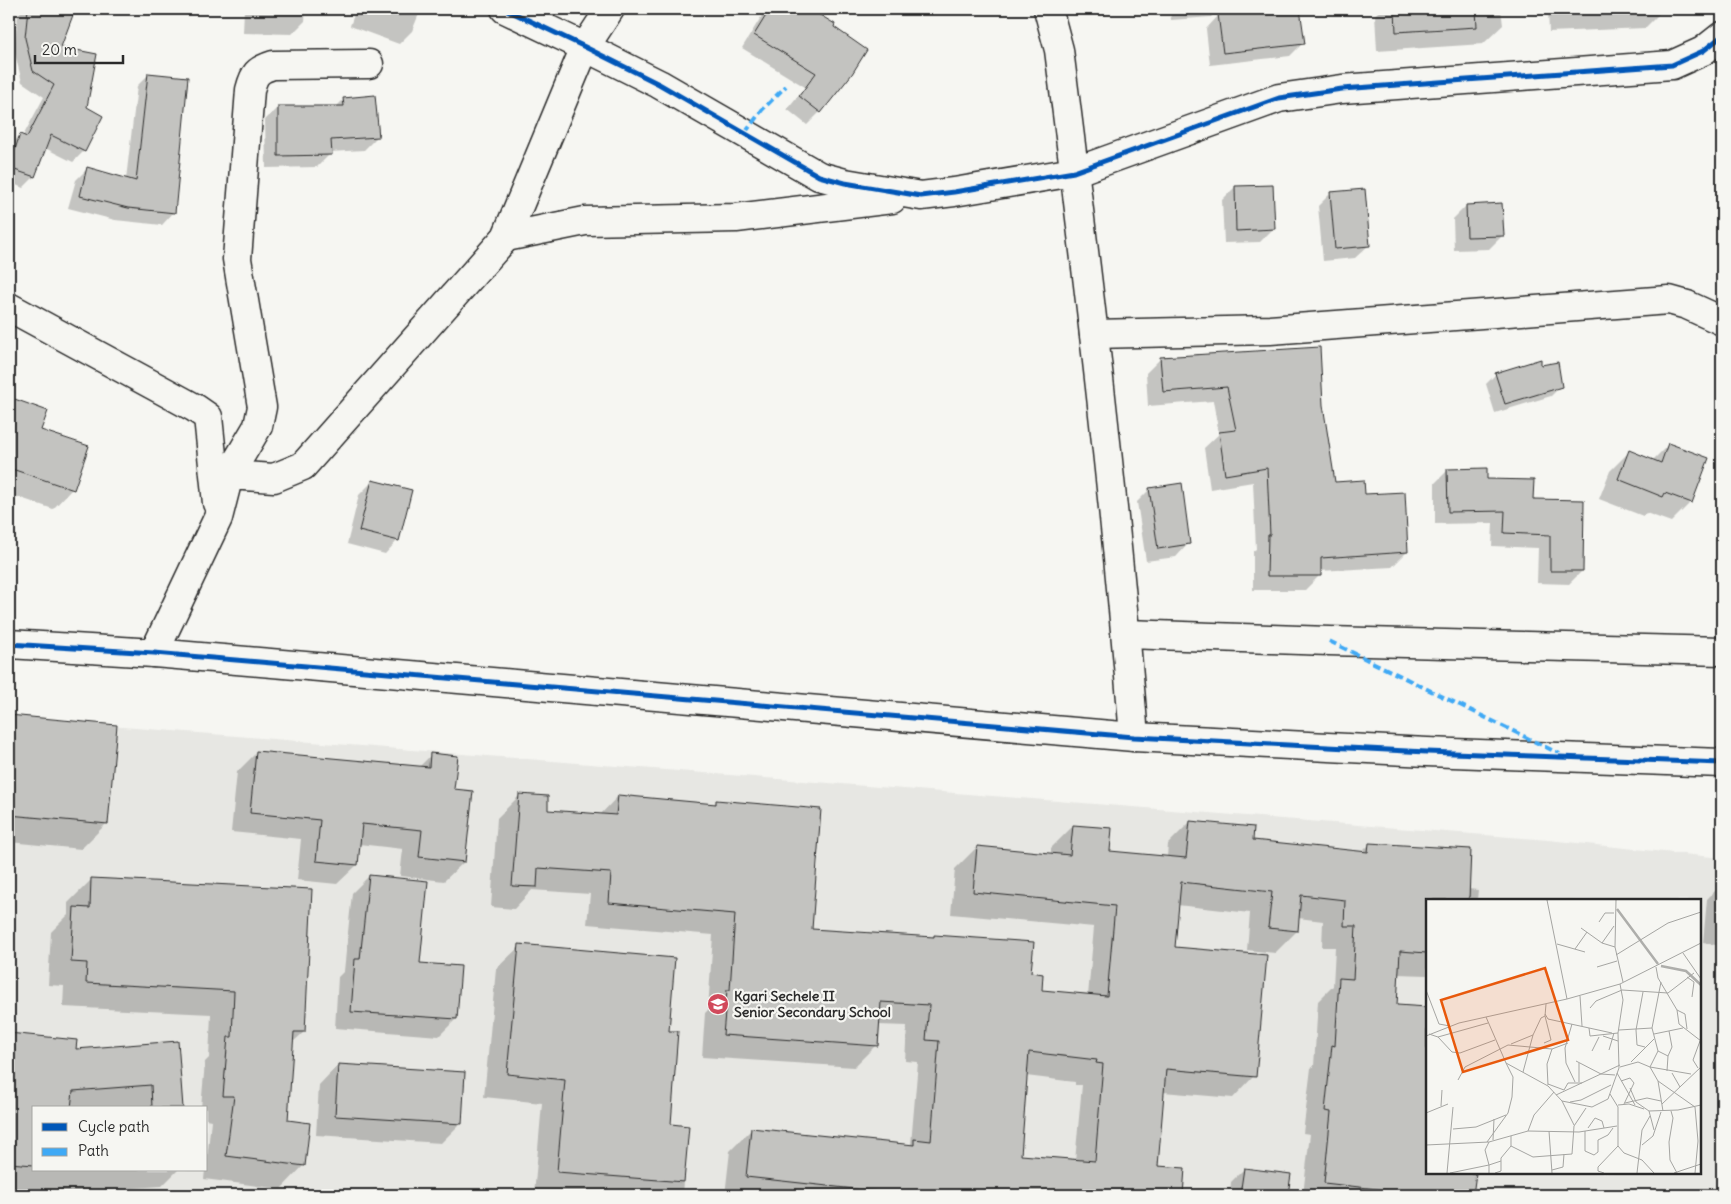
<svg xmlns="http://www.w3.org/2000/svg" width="1731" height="1204" viewBox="0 0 1731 1204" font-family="Delius,sans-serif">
<rect width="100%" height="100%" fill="#f6f6f2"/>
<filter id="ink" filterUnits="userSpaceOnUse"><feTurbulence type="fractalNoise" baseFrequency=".02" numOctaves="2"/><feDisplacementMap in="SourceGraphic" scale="10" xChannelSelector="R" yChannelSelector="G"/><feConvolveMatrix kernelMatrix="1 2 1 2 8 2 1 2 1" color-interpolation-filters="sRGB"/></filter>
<g filter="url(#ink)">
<path fill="#e7e7e3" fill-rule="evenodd" d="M 9,718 L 1548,840 L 1722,858 L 1722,1195 L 9,1195 ZM 1427,900 L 1700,900 L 1700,1173 L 1427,1173 ZM 34,1108 L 206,1108 L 206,1170 L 34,1170 Z"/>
<g fill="#0003" fill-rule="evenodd">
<polygon points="24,9 53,9 71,15 59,48 85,108 84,151 73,162 45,148 34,177 23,188 9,182 9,148 20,135 23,136 44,97 22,82 14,50 18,14"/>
<polygon points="244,9 306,9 305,21 292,34 243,33"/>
<polygon points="356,9 421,9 412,31 399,44 350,26"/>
<polygon points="766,9 808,9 834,24 832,27 851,73 820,112 807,125 787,109 805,87 742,48"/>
<polygon points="1170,9 1219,9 1211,17 1171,20"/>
<polygon points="1277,9 1299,9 1303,43 1290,56 1210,65 1206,29 1219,15"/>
<polygon points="1381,9 1501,9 1503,25 1483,44 1377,51 1375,15"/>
<polygon points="1548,9 1664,9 1645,28 1549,32"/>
<polygon points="149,74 174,212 162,225 115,220 68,208 76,180 88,168 126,179 137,86"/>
<polygon points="344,99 377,137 364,150 330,152 330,154 317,167 266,168 265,120 278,107 336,107"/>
<polygon points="1235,187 1273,229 1260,242 1224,243 1222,200"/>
<polygon points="1331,193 1369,245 1355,258 1323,261 1318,206"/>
<polygon points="1466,206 1502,236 1489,249 1454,250 1453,219"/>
<polygon points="1161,358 1322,405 1334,483 1363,496 1407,552 1392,567 1319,571 1319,576 1305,590 1253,590 1253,551 1256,549 1253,482 1210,489 1204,448 1219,434 1213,401 1148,406 1146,373"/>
<polygon points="1540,366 1561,386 1551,396 1495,413 1486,384 1496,374"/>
<polygon points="9,398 47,411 40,431 72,489 53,509 9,494"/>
<polygon points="1669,444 1707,458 1690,503 1671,522 1646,513 1643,516 1599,499 1610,471 1629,452 1652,461"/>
<polygon points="1448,470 1486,480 1532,501 1582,571 1569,584 1537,583 1538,548 1492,546 1493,523 1435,524 1435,483"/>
<polygon points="372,482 398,540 385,554 347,544 359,495"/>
<polygon points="1150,489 1189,543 1176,557 1146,561 1137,502"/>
<polygon points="9,717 116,726 107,823 81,849 9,842"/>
<polygon points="257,752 418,768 431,755 453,790 464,862 444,881 400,876 403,849 359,844 357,865 337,884 297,880 301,839 231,832 237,772"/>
<path d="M 519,796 L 546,811 L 600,815 L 618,796 L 713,805 L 716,802 L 811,930 L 932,938 L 934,936 L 1030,974 L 1041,991 L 1088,996 L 1094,927 L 951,914 L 955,869 L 977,847 L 1051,854 L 1051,848 L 1073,826 L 1109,852 L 1167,857 L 1168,844 L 1190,822 L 1252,842 L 1361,853 L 1369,845 L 1468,889 L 1478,890 L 1477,900 L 1427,900 L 1427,975 L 1397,974 L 1395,1006 L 1427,1008 L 1427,1173 L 1475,1173 L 1472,1195 L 1303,1195 L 1310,1134 L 1303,1133 L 1311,1068 L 1314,1066 L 1318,1001 L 1333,986 L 1335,947 L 1322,947 L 1323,921 L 1298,918 L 1297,931 L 1275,953 L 1247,950 L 1250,913 L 1177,905 L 1173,949 L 1254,1076 L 1233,1098 L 1163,1092 L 1157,1167 L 1184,1169 L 1182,1195 L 725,1195 L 730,1151 L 752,1129 L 909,1146 L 911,1144 L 918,1062 L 905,1061 L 907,1026 L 878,1025 L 876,1045 L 854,1067 L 702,1057 L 705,1013 L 708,1010 L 713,935 L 587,924 L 590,894 L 532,890 L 514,909 L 491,907 L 497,818 ZM 1026,1076 L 1075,1082 L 1075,1085 L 1082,1085 L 1075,1161 L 1020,1156 Z"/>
<polygon points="369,876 418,964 456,1019 439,1036 335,1028 338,977 344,971 352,893"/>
<polygon points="92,879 304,1032 292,1043 286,1121 304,1165 281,1189 204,1179 205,1170 206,1170 211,1120 206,1119 206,1108 201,1108 205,1062 209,1058 211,1014 63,1007 64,986 48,985 51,932 68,915 68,903"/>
<polygon points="1720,886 1722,886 1722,946 1703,943 1707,899"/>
<polygon points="520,946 668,1032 669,1126 687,1127 682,1195 534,1195 542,1103 484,1097 496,969"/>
<polygon points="9,1035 76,1041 75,1050 176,1043 181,1108 34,1108 34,1170 178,1170 162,1186 64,1193 9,1188"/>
<polygon points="338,1065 461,1123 441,1143 316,1135 319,1085"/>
<polygon points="1244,1169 1289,1175 1287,1195 1230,1195 1231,1182"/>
</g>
<g fill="#c3c3c0" stroke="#2b2b2b" fill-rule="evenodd">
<polygon points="28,9 57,9 73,15 61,47 97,54 87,107 103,116 85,152 51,135 35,177 9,168 20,134 27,137 54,85 33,71 25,38"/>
<polygon points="770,9 810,9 835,24 834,27 867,50 852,74 821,113 799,96 816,73 754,35"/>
<polygon points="1266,9 1300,9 1305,44 1223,53 1218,14"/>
<polygon points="1395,9 1476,9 1477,27 1396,32"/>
<polygon points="148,73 188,77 175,213 128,208 80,196 87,167 136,181"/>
<polygon points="375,95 379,137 331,140 332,155 278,156 278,106 344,106 343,98"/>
<polygon points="1273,185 1275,229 1236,231 1235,186"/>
<polygon points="1365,189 1370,246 1335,249 1330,192"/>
<polygon points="1502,203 1504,236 1467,237 1466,205"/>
<polygon points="1320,347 1323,405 1335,482 1364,480 1365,494 1405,492 1408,552 1321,558 1321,576 1267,576 1268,535 1270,535 1267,468 1225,475 1219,432 1236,430 1227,387 1163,392 1160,357"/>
<polygon points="1541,359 1541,365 1558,362 1562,387 1505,404 1495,373"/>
<polygon points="9,397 48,411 41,430 89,446 74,490 9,468"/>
<polygon points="1668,443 1709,458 1692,503 1665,493 1663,497 1618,479 1629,450 1661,463"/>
<polygon points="1487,468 1487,479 1534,480 1533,499 1584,500 1583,571 1550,571 1550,535 1504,533 1505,511 1448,512 1447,469"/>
<polygon points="372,480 412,490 399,541 359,531"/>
<polygon points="1182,483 1190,544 1158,549 1149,488"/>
<polygon points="9,715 117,725 108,824 9,815"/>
<polygon points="256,751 429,767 430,753 458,756 454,789 473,791 465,862 419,857 422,830 362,824 358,865 316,861 320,820 250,813"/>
<path d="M 519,794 L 548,796 L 548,810 L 616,815 L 618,795 L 716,804 L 716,800 L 821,809 L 812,929 L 934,937 L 934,935 L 1034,942 L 1031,972 L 1043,974 L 1042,990 L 1107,996 L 1115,906 L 973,892 L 977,846 L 1070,855 L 1073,825 L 1112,828 L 1110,851 L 1186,858 L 1190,821 L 1254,827 L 1253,840 L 1368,852 L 1369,843 L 1471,849 L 1469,900 L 1427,900 L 1427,953 L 1400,951 L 1397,1005 L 1427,1007 L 1427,1173 L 1476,1173 L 1473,1195 L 1430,1195 L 1324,1183 L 1331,1112 L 1325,1111 L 1332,1045 L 1335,1046 L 1339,978 L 1353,979 L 1356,926 L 1344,926 L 1345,900 L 1301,895 L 1298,931 L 1268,928 L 1272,892 L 1181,882 L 1175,947 L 1267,955 L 1256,1077 L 1166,1069 L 1158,1166 L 1185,1168 L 1183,1195 L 900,1195 L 900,1194 L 746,1177 L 751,1128 L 914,1145 L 914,1139 L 931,1141 L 939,1041 L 926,1040 L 929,1005 L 881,1002 L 878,1046 L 723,1035 L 727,990 L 730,990 L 735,914 L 609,903 L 611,873 L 538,868 L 537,887 L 512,886 ZM 1029,1052 L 1097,1060 L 1096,1063 L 1103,1064 L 1095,1161 L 1021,1155 Z"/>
<polygon points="369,875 428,881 420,963 461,966 457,1019 351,1012 355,959 360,959"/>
<polygon points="91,878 312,889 305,1032 294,1032 288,1120 310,1123 305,1166 226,1156 234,1096 223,1096 228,1037 232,1037 234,991 86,983 87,963 71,962 74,907 90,908"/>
<polygon points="519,944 675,958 669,1031 678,1031 671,1124 689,1126 684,1182 557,1172 565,1080 507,1074"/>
<polygon points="9,1033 77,1040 76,1049 178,1041 183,1108 152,1108 151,1085 73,1091 71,1108 34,1108 34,1165 9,1163"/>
<polygon points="338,1064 465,1072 462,1124 335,1116"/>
<polygon points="1244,1168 1291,1174 1288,1195 1240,1195"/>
</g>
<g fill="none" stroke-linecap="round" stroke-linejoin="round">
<g stroke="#2b2b2b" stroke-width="31">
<g id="minor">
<polyline points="505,9 585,47 659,84 819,176 845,183 921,196 954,192 1074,172 1279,98 1342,89 1672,65 1703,51 1722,36"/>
<path d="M 1048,9 L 1059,50 C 1088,278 1116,508 1134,737"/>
<polyline points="506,237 585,221 736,218 892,199"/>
<polyline points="9,307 195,408 208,417 217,503"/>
<polyline points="1094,334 1270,330 1669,300 1687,305 1722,321"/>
<path d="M 229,475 L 258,426 L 262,407 L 237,259 L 250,90 C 254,74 257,70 273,65 L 369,64"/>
<polyline points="1126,634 1329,641 1722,651"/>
<polyline points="9,644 154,653 1134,737 1427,752 1722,763"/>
<polyline points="154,653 218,518 229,475 274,478 303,466 506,237 585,47 610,9"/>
</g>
</g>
<use href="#minor" stroke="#f6f6f2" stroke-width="28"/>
<g stroke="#3fa9f5" stroke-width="4" stroke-dasharray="8 4" stroke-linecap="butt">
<polyline points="745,133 762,110 786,86"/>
<polyline points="1329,641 1560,754"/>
</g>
<g stroke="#f6f6f2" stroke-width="8">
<g id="cycleway">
<polyline points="505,9 585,47 659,84 819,176 845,183 921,196 954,192 1074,172 1279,98 1342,89 1672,65 1703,51 1722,36"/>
<polyline points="9,644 154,653 1134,737 1427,752 1722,763"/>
</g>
</g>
<use href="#cycleway" stroke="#0057b8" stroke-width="5"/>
</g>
</g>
<defs>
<g id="school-disc" transform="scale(1.125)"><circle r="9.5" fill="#d1495b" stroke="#f6f6f2"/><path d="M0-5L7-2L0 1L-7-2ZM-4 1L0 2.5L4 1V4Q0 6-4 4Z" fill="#fff"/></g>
</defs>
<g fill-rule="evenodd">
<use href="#school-disc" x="718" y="1004"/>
</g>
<g text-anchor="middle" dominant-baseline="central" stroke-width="4.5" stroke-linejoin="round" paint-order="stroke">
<g font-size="14" font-weight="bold" fill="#2b2b2b" stroke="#f6f6f2" text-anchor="start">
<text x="734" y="996">Kgari Sechele II<tspan x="734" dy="16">Senior Secondary School</tspan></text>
</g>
</g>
<g transform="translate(1426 899)">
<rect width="275" height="275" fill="#f6f6f2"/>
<path fill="none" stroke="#aeaeab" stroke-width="2.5" d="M 191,10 L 232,65M 235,67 L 260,72 L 275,86"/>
<path fill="none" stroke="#a5a5a2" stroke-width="1" d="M 121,1 L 141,100 L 194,85 L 275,44M 190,1 L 189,48 L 197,83M 173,23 L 179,14 L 188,14M 155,29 L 176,44 L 189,48M 176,44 L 188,27M 131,45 L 159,53M 149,50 L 161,33M 257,54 L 275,80M 190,56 L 242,24 L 275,13M 171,68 L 191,62M 230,68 L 232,79 L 251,111 L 253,125 L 275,142M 261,78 L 268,83 L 266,98M 235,83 L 226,129 L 232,152 L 224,168 L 265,175M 0,91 L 13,125 L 24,127M 217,93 L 210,131 L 211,146 L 219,148M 154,97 L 156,127M 164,109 L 170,102 L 196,91 L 242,94 L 268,74M 251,111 L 259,115 L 261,130M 119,115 L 122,120 L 186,134M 60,118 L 80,164 L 122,187 L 136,202 L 166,208 L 182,200 L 193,169 L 192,134 L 197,101 L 194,85M 146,125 L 139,149 L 140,164 L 149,183M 163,129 L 164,137 L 192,134M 193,131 L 226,129M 3,135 L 12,138 L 26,153 L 34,154 L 69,141M 228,135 L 257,129M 0,137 L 33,124 L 141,100M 177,137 L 192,142M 12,138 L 62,124M 118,144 L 125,141 L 119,117M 85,145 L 107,136M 183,151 L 188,134M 166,152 L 173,138M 232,152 L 242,157 L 241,172M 242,157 L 246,148 L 243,132M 150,162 L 175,175 L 189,176M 205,163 L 228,140M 153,164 L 153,183M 194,168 L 212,163 L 224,168 L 232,182 L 237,212M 272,169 L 267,161 L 274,142M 97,173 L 107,136 L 115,119 L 119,117 L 120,105M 191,174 L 209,206M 246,174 L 254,188M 32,181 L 39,168 L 82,146 L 126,150 L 142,144M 195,182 L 204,179 L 208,184 L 198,205M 232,182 L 269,208 L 272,242 L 269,274M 122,185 L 138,191 L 142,184 L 156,184M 122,186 L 121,165 L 126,150M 204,189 L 210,203 L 223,212 L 228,231M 184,195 L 192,208 L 192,247 L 198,254 L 216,261 L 228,274M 130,196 L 194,166M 136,202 L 148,226M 144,203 L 155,201 L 185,186M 199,204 L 221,199 L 235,202M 236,205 L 275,168M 192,206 L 203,205 L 218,210M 15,207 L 16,191M 223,212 L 252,211 L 275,206M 245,212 L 247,219 L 243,243 L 244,261 L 251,274M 0,214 L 22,205M 162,229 L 169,219 L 176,222 L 178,229M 27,230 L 50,228 L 80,216M 102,232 L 108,216 L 128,193M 123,232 L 126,274M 159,232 L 159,252 L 168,256 L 172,253 L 172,241 L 182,236 L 187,229M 67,241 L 68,220M 61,243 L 82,214 L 86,198 L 87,178 L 80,164M 0,246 L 63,243 L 102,232 L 153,233 L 191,227M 216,246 L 227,237 L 235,213M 85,247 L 107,258 L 146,255 L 148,227 L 160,209M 126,271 L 137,268 L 138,255M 21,274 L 27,208M 24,274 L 63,266 L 59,251 L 63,243M 63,274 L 63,266 L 75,262M 69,274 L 75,272 L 75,259 L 85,247 L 85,237M 178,274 L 172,272 L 172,268 L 192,247M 211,274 L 216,231 L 224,217M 248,274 L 275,265"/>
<path fill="#e8590c" fill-opacity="0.15" stroke="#e8590c" stroke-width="2.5" d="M 119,69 L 142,141 L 37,173 L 15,101 Z"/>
<rect width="275" height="275" fill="none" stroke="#2b2b2b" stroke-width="2.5"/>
</g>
<rect width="1731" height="1204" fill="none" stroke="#f6f6f2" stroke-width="30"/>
<rect x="15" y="15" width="1701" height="1174" fill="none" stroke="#2b2b2b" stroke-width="2" filter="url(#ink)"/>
<rect x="32" y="1106" width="175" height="65" fill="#f6f6f2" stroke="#a5a5a2"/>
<rect x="42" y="1123" width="25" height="8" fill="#0057b8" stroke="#a5a5a2"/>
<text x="78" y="1132" font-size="15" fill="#2b2b2b">Cycle path</text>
<rect x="42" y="1148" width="25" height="8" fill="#3fa9f5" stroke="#a5a5a2"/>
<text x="78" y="1156" font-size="15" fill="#2b2b2b">Path</text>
<path d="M35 55v8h88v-8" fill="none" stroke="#2b2b2b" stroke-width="2.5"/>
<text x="42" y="55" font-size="15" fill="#2b2b2b" stroke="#f6f6f2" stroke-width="4" paint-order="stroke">20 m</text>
</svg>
